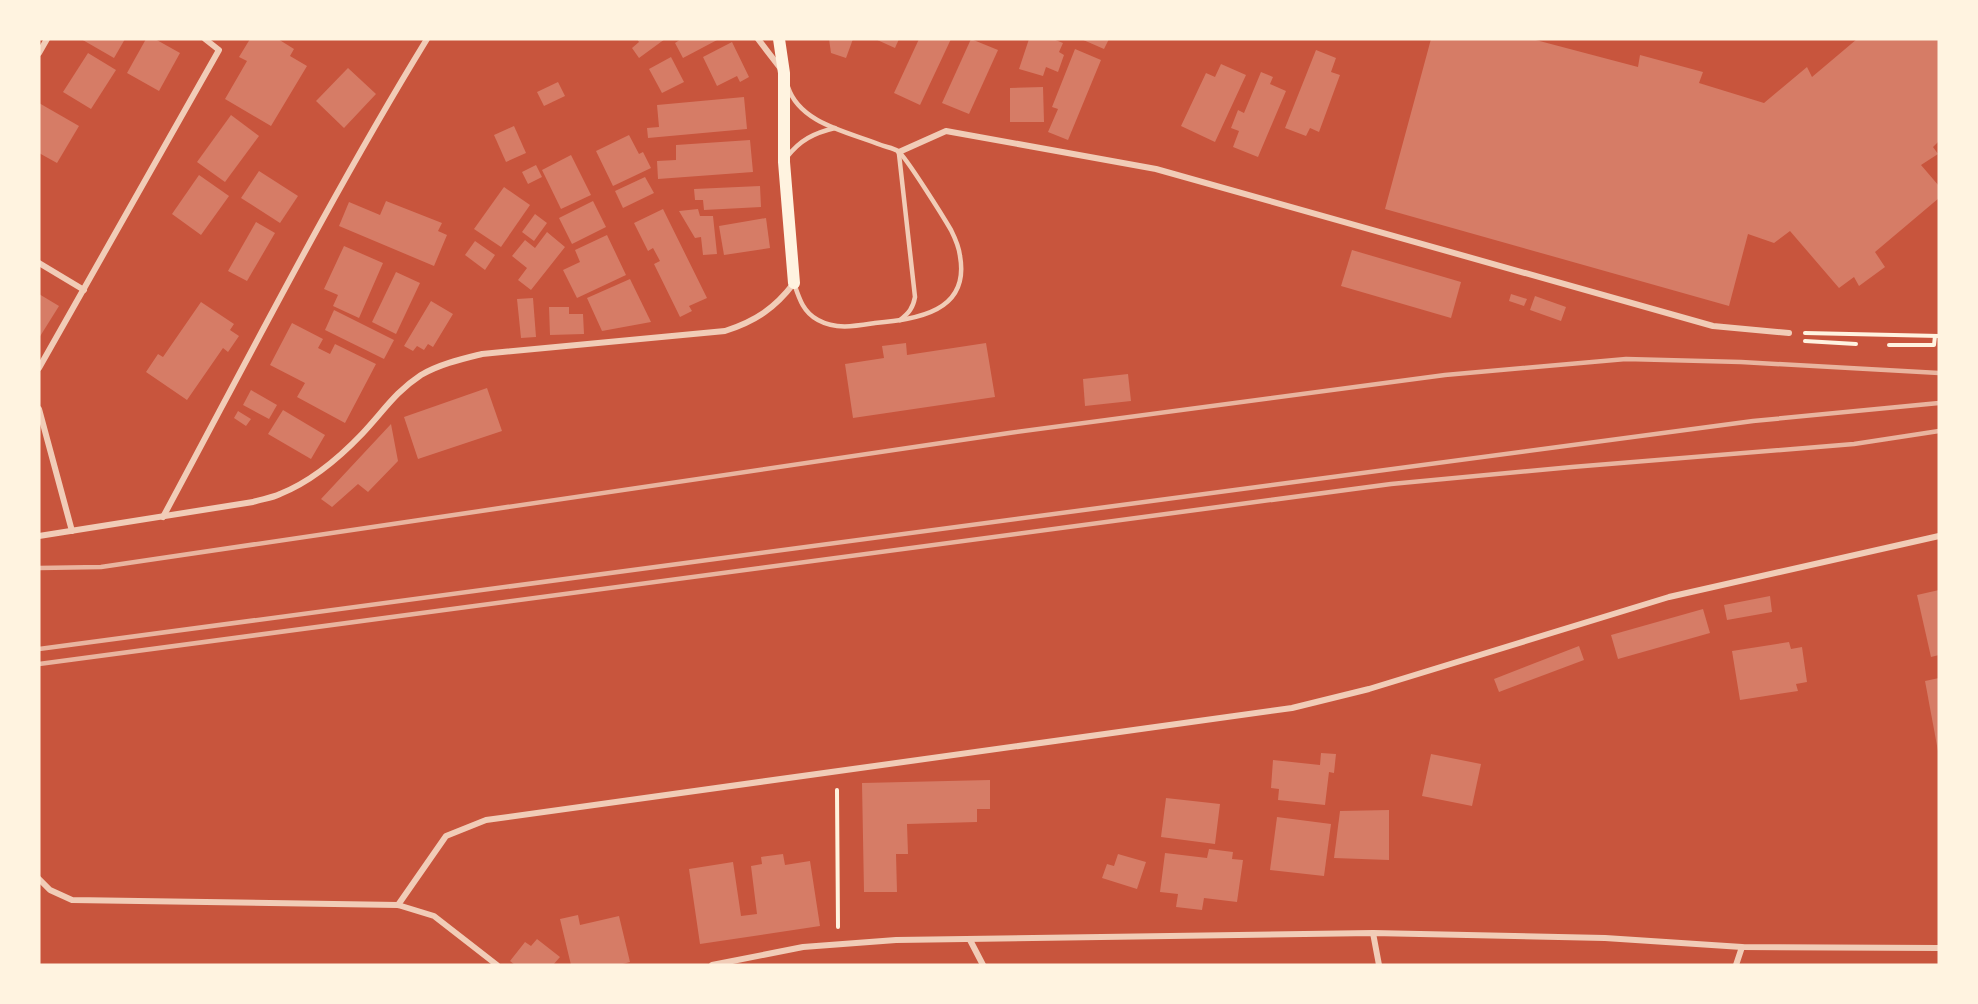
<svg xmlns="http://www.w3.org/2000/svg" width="1978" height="1004" viewBox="0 0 1978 1004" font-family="Georgia,serif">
<rect width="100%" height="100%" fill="#c8553d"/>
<g fill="#d67c66">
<polygon points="81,39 125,39 114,58"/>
<polygon points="146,39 155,39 180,53 159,91 127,73"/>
<polygon points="250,39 278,39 294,49 290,56 307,66 271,126 225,99 247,61 239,57"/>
<polygon points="637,39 665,39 639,58 632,48 639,42"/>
<polygon points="681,39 719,39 683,58 675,43"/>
<polygon points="829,39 853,39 846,58 831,53"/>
<polygon points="875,39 899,39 895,48"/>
<polygon points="919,39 951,39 920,105 894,93"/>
<polygon points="971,39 998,50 969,114 942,103"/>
<polygon points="1029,39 1053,39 1063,43 1059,52 1064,55 1058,72 1046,67 1043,76 1019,69"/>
<polygon points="1081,39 1109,39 1104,49"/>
<polygon points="1431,39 1532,39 1638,67 1640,55 1703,72 1699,83 1764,103 1807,67 1812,77 1857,39 1939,39 1939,141 1933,147 1938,154 1921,165 1939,186 1939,198 1875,252 1885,267 1859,286 1854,277 1839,288 1790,231 1774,243 1748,234 1729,306 1385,209"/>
<polygon points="732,42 749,77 740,82 737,76 717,86 703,57"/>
<polygon points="1075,49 1101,60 1068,140 1048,132 1058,109 1052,107"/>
<polygon points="1316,50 1336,58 1331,72 1340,75 1319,132 1310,128 1306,136 1285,128"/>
<polygon points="88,53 116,70 91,109 63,92"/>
<polygon points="671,57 684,82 662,93 649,69"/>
<polygon points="1221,64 1246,75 1215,142 1181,126 1206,73 1215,77"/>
<polygon points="348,68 376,94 344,128 316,101"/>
<polygon points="1261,72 1273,77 1270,84 1286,91 1258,157 1233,147 1239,131 1231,128 1238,110 1244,113"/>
<polygon points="558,82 565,96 544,106 537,92"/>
<polygon points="1043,87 1044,122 1010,122 1010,88"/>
<polygon points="744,97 747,129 648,138 647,128 659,127 657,105"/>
<polygon points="39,103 79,126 57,163 39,153"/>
<polygon points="231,115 259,136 225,182 197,162"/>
<polygon points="514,126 526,153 506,162 494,135"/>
<polygon points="629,135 639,154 643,152 651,168 613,186 596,151"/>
<polygon points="750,140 753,172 658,179 657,161 676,160 676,145"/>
<polygon points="571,155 591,195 561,209 542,170"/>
<polygon points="536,165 542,177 528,184 522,172"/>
<polygon points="259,171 298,196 280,223 241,198"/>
<polygon points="199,175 229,196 201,235 172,214"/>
<polygon points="645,177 654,193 623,208 615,191"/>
<polygon points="760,186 761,207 704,210 703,200 695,200 694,189"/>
<polygon points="504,187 530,205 501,247 474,229"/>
<polygon points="386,201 442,223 438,231 447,235 434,266 339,226 349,202 380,215"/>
<polygon points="593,201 606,227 572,244 559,218"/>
<polygon points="663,209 707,298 689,306 692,311 680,317 654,264 660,261 653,248 648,251 634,223"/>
<polygon points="698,209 700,216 713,216 717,254 703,255 701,237 695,238 679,211"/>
<polygon points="535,214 547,223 534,241 522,232"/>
<polygon points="766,218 770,248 724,255 719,226"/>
<polygon points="256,222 275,233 247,281 228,271"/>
<polygon points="547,232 565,247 531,290 518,280 527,268 512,256 525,240 535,248"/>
<polygon points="607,235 626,275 577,298 563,270 580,262 575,250"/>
<polygon points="475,241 495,255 485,270 465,255"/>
<polygon points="344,246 383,263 359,318 333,306 338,295 324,289"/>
<polygon points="1352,250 1461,282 1451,318 1341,286"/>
<polygon points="396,272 420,283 396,334 372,322"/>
<polygon points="630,279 651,322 602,331 587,298"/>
<polygon points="39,294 59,306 39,338"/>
<polygon points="1511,294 1527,299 1524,306 1509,301"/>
<polygon points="1535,296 1566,307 1561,321 1530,310"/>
<polygon points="533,298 536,337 521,338 517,299"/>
<polygon points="431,301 453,314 433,347 428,344 424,350 417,346 413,351 404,346"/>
<polygon points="201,302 234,324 230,330 239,336 228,352 223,348 187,400 146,372 158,354 163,357"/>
<polygon points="549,307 569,307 569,314 583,314 584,334 550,335"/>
<polygon points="334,310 394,340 384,359 325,330"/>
<polygon points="292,323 323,339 318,348 330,354 335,344 376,364 345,423 297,397 305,383 270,365"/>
<polygon points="906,343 907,355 986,343 995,397 853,418 845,364 884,358 882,346"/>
<polygon points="1128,374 1131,401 1085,406 1083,379"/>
<polygon points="487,388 502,431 418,459 404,417"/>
<polygon points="251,390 277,405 269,419 243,405"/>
<polygon points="283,410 325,435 311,459 268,434"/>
<polygon points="238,411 251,419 246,426 234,418"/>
<polygon points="391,424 398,461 368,492 358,484 332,507 321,499"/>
<polygon points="1939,590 1939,655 1931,657 1917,595"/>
<polygon points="1770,596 1772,612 1727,620 1724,605"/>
<polygon points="1703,609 1710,633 1618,659 1611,635"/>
<polygon points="1789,642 1791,649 1802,647 1807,682 1796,684 1798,691 1740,700 1732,651"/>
<polygon points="1579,646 1584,660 1499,692 1494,679"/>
<polygon points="1939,678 1939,750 1938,751 1925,681"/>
<polygon points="1321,753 1336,754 1334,773 1329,772 1325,805 1278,800 1279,789 1271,788 1273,760 1320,765"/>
<polygon points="1431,754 1481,764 1472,806 1422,796"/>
<polygon points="990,780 990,809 977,809 977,822 907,824 908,854 896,854 897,892 864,892 862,783"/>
<polygon points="1166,798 1220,804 1215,844 1161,837"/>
<polygon points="1389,810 1389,860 1334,858 1340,811"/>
<polygon points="1277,817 1331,824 1324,876 1270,870"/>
<polygon points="1209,849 1233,852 1232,859 1243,860 1237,902 1204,898 1202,910 1176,907 1178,894 1160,892 1165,853 1207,858"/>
<polygon points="783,854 785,865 810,861 820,926 700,944 689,869 733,862 741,916 757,914 751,866 762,864 761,857"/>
<polygon points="1118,854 1146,862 1137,889 1102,878 1107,864 1114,866"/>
<polygon points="578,915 580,925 619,916 630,962 619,965 571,965 560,919"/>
<polygon points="537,939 560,957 553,965 515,965 510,961 525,942 531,946"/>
</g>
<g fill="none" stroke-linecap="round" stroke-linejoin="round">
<g stroke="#fff3e0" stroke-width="4">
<polyline points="1805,333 1939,336"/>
<polyline points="1805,341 1856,344"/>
<polyline points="1889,345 1934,345 1935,336"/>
<polyline points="837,790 838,927"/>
</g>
<g stroke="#f1ccb7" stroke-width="4.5">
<path d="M 788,87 C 800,124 849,132 881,145 C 886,147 893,148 898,151 C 906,157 944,218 951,230 C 955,238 959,247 960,256 C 970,312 917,319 875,323 C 856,326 836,330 818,320 C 803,312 799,298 794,283"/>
<path d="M 899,154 L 915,297 C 913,308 909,313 900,320"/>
<path d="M 787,157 C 800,140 814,133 835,128"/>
</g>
<g stroke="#f1ccb7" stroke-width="6">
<polyline points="758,39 781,69"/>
<polyline points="39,53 47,39"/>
<polyline points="899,152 946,131 1156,169 1713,326 1789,333"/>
<polyline points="39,263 84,290"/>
<polyline points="39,368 219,50 205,39"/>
<polyline points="39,409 72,531"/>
<path d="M 163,517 C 249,357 332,194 427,39"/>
<path d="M 39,536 L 253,502 C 262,499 272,498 280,494 C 310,482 340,457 362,434 C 383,412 395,392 421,375 C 440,364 462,359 482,354 L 725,331 C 756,321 775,308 794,283"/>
<polyline points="39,879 50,890 72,900 398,905 434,916 497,965"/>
<polyline points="398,905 446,836 486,820 1292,708 1369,689 1669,597 1939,536"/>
<polyline points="1373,933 1379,965"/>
<polyline points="970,940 983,965"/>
<polyline points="712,965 803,947 896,940 1373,933 1605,938 1742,947 1939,948"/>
<polyline points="1736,965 1742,947"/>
</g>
<polyline stroke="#fff3e0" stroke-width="12" points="779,39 784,73 784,162 794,283"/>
<g stroke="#e9b49f" stroke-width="4.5">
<polyline points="39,568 101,567 1009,433 1445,375 1626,359 1741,362 1939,373"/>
<polyline points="39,649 1753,421 1939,403"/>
<polyline points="39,664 1391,484 1572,467 1854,444 1939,431"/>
</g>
</g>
<rect width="1978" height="1004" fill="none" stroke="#fff3e0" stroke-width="81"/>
</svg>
